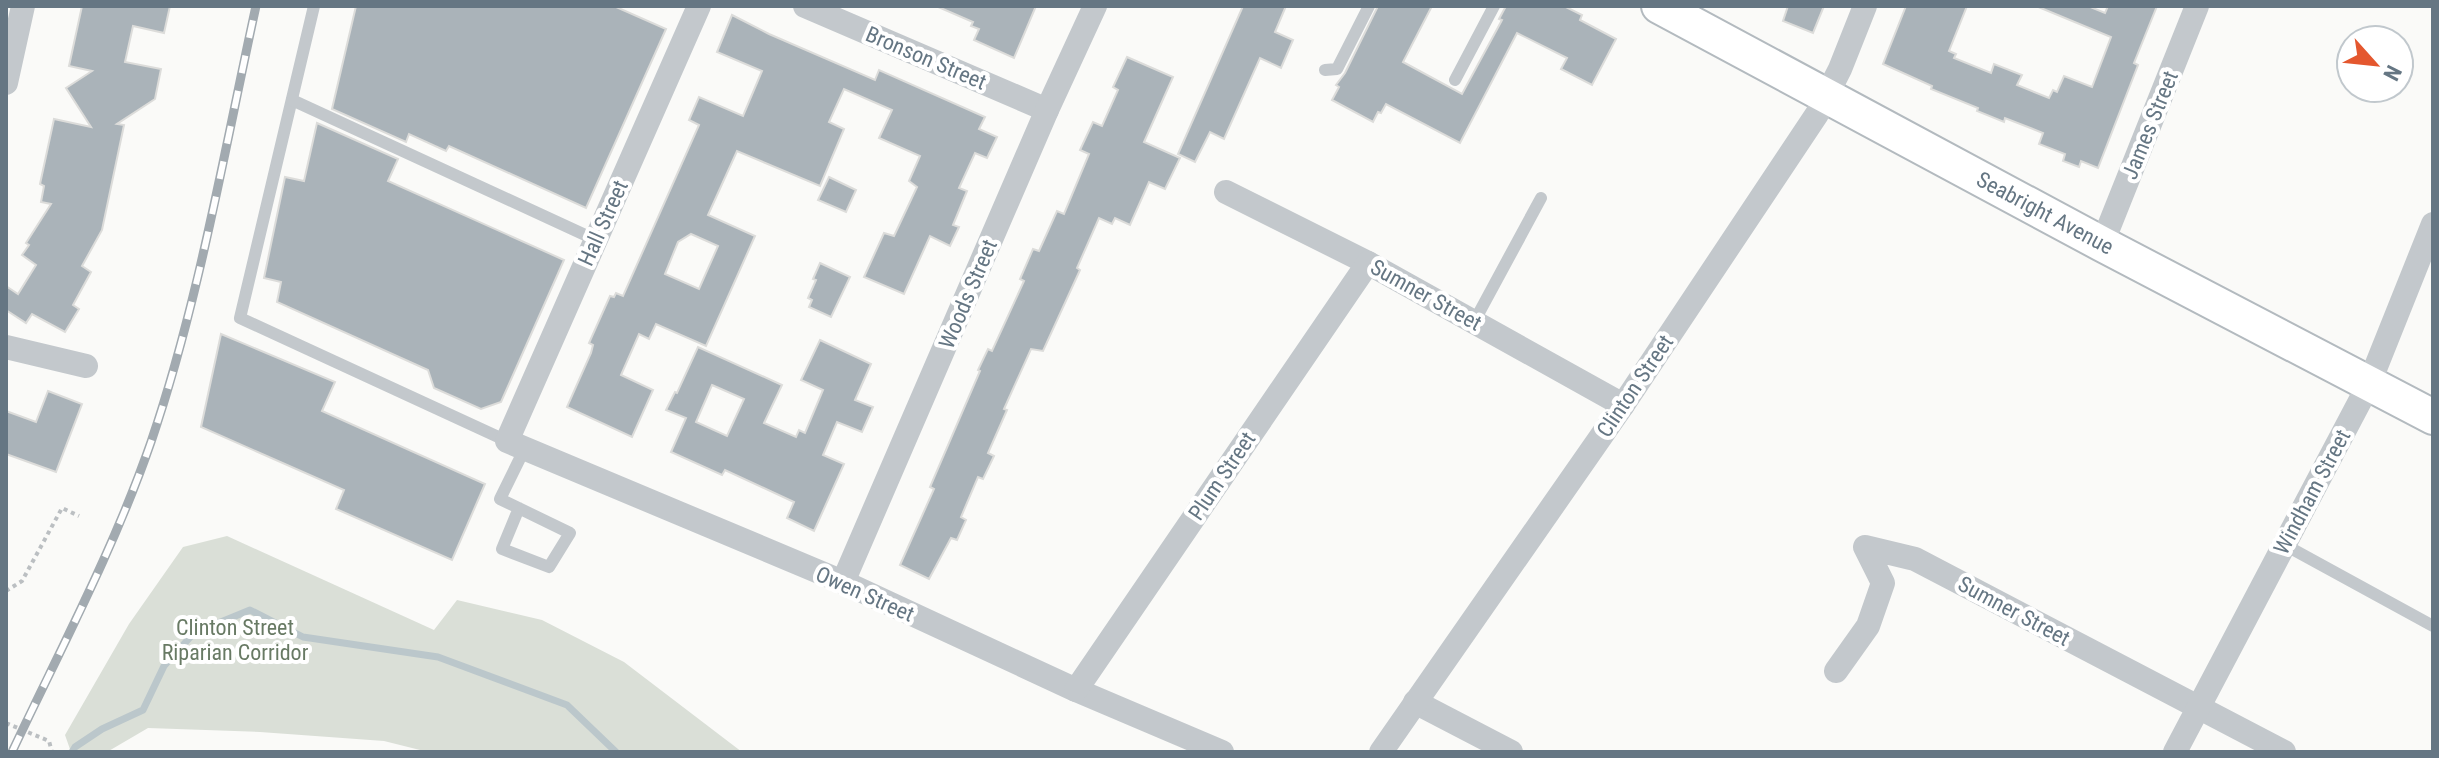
<svg xmlns="http://www.w3.org/2000/svg" width="2439" height="758" viewBox="0 0 2439 758" font-family="'Roboto Condensed',sans-serif">
<rect width="100%" height="100%" fill="#fafaf8"/>
<polygon fill="#dadfd7" points="227,536 434,630 457,600 542,620 624,662 742,752 428,752 384,741 260,732 148,728 107,752 71,752 65,735 129,624 183,547"/>
<g fill="none" stroke-linecap="round" stroke-linejoin="round">
<polyline stroke="#bbc7cb" stroke-width="7" points="72,752 75,747 102,729 143,710 164,666 194,633 250,610 303,637 438,657 567,705 616,752"/>
</g>
<g fill="#aab3b9" stroke="#dcdcda" stroke-width="2" fill-rule="evenodd">
<polygon points="82,6 170,6 164,33 133,26 125,62 161,69 155,99 117,124 124,125 102,230 82,266 91,272 73,305 79,309 65,332 32,314 26,323 6,310 6,286 18,294 36,265 22,255 29,245 26,243 51,204 41,202 44,186 40,184 54,119 91,127 66,88 92,71 69,66"/>
<polygon points="356,6 614,6 666,29 586,208 449,146 446,151 409,134 406,142 332,109"/>
<polygon points="936,6 1036,6 1014,58 974,40 979,29 971,26 973,22"/>
<polygon points="1243,6 1286,6 1275,32 1293,40 1281,68 1260,58 1224,139 1210,132 1195,162 1178,154"/>
<polygon points="1378,6 1432,6 1403,62 1462,94 1502,20 1499,19 1506,6 1564,6 1582,15 1580,20 1616,39 1592,85 1561,69 1567,58 1517,33 1460,143 1386,104 1381,113 1378,112 1373,122 1332,100 1339,87 1336,85 1345,73"/>
<polygon points="1788,6 1824,6 1813,33 1783,21"/>
<polygon points="1906,6 1967,6 1949,51 1956,54 1954,58 1991,73 1994,64 2022,75 2017,85 2049,98 2053,90 2057,92 2064,76 2092,87 2111,37 2036,6 2088,6 2105,13 2108,6 2157,6 2134,63 2138,65 2098,168 2081,161 2079,167 2063,161 2065,154 2039,144 2043,133 2005,118 2004,122 1977,111 1978,108 1931,89 1932,86 1883,64"/>
<path d="M 732,15 L 769,34 L 875,80 L 879,70 L 985,117 L 979,129 L 997,137 L 987,158 L 975,153 L 959,188 L 967,191 L 953,225 L 959,227 L 950,246 L 930,236 L 904,294 L 864,277 L 884,233 L 894,236 L 917,187 L 909,181 L 920,156 L 879,138 L 892,110 L 844,89 L 829,122 L 844,129 L 820,186 L 737,151 L 708,215 L 755,236 L 706,346 L 656,324 L 649,339 L 639,334 L 621,375 L 653,390 L 632,437 L 567,407 L 591,353 L 593,345 L 589,343 L 610,296 L 614,297 L 616,293 L 623,296 L 699,125 L 689,120 L 699,97 L 743,116 L 762,71 L 717,52 ZM 691,234 L 718,246 L 699,289 L 665,274 L 678,242 Z"/>
<polygon points="1127,57 1173,77 1144,142 1180,158 1165,189 1149,182 1130,225 1115,218 1112,224 1099,218 1077,268 1080,270 1043,351 1031,349 1004,409 1007,410 988,453 994,456 983,479 978,477 961,517 966,520 957,540 951,538 929,579 900,565 934,489 930,487 980,371 978,370 988,349 992,351 1024,281 1020,279 1033,249 1039,251 1057,211 1064,214 1089,154 1080,150 1093,122 1102,126 1118,90 1113,87"/>
<polygon points="317,123 398,159 388,181 564,260 501,402 481,409 434,388 428,370 277,302 281,282 264,278 285,177 304,181"/>
<polygon points="829,177 856,190 846,212 818,200"/>
<polygon points="820,263 850,277 831,317 809,307 812,300 808,298 816,280 813,279"/>
<polygon points="221,334 335,382 322,411 485,484 452,560 336,509 344,490 201,427"/>
<path d="M 820,340 L 871,364 L 855,400 L 873,407 L 862,432 L 837,422 L 823,455 L 844,464 L 814,531 L 787,518 L 794,502 L 725,470 L 722,475 L 671,452 L 686,418 L 666,410 L 675,392 L 677,393 L 698,347 L 782,385 L 764,423 L 796,437 L 799,430 L 805,433 L 823,390 L 801,380 ZM 712,385 L 744,399 L 727,436 L 696,422 Z"/>
<polygon points="48,391 82,404 56,472 6,454 6,411 36,422"/>
</g>
<g fill="none" stroke-linecap="round" stroke-linejoin="round">
<g stroke="#b3babf" stroke-width="38">
<polyline id="secondary" points="1659,6 2102,244 2433,417"/>
</g>
<g stroke="#bbbfc2" stroke-width="4" stroke-dasharray="4 4" stroke-linecap="butt">
<polyline points="6,591 22,581 62,508 79,516"/>
<polyline points="6,723 49,741 52,752"/>
</g>
<g stroke="#c3c8cc" stroke-width="12">
<polyline points="314,6 240,318 507,441"/>
<polyline points="1325,70 1337,69 1369,6"/>
<polyline points="1455,80 1494,6"/>
<polyline points="292,100 596,240"/>
<polyline points="1474,322 1541,198"/>
<polyline points="519,508 502,549 549,567 570,533 500,499 525,448"/>
<polyline points="2283,544 2433,626"/>
</g>
<g stroke="#c3c8cc" stroke-width="24">
<polyline points="699,6 507,441 843,582 1076,690 1222,752"/>
<polyline points="805,6 1047,110"/>
<polyline points="6,83 23,6"/>
<polyline points="1226,192 1368,263 1623,405"/>
<polyline points="2102,244 2197,6"/>
<polyline points="6,347 86,366"/>
<polyline points="843,582 1047,110 1095,6"/>
<polyline points="1836,671 1868,626 1883,583 1865,547 1915,559 2284,752"/>
<polyline points="1076,690 1368,263"/>
<polyline points="1415,702 1511,752"/>
<polyline points="1381,752 1623,405 1817,114 1840,69 1865,6"/>
<polyline points="2175,752 2369,384 2433,224"/>
</g>
<use href="#secondary" stroke="#fff" stroke-width="34"/>
<g stroke="#a2aab0" stroke-width="9">
<path id="rail" d="M 12,752 C 60,650 114,549 151,442 C 199,301 224,152 256,6"/>
</g>
<use href="#rail" stroke="#fff" stroke-width="6" stroke-dasharray="18" stroke-linecap="butt"/>
</g>
<g text-anchor="middle" dominant-baseline="central" stroke-width="8" stroke-linejoin="round" paint-order="stroke">
<g font-size="22" fill="#657683" stroke="#fff">
<text transform="translate(926 58) rotate(23)">Bronson Street</text>
<text transform="translate(2150 125) rotate(-68)">James Street</text>
<text transform="translate(2045 213) rotate(28)">Seabright Avenue</text>
<text transform="translate(603 223) rotate(-66)">Hall Street</text>
<text transform="translate(968 294) rotate(-67)">Woods Street</text>
<text transform="translate(1426 295) rotate(29)">Sumner Street</text>
<text transform="translate(1635 386) rotate(-56)">Clinton Street</text>
<text transform="translate(1222 476) rotate(-56)">Plum Street</text>
<text transform="translate(2312 492) rotate(-62)">Windham Street</text>
<text transform="translate(865 594) rotate(24)">Owen Street</text>
<text transform="translate(2014 611) rotate(28)">Sumner Street</text>
</g>
<g font-size="22" fill="#687a64" stroke="#fff">
<text x="235" y="627">Clinton Street<tspan x="235" dy="25">Riparian Corridor</tspan></text>
</g>
</g>
<rect width="2439" height="758" fill="none" stroke="#657683" stroke-width="16"/>
<g transform="translate(2375 64) rotate(117)"><circle r="38" fill="#ffffff" stroke="#c1c8cd" stroke-width="2"/>
<path d="M0-6L14 30L0 20L-14 30Z" fill="#e4572e"/>
<text y="-12" font-size="22" font-weight="bold" text-anchor="middle" fill="#657683">N</text>
</g>
</svg>
